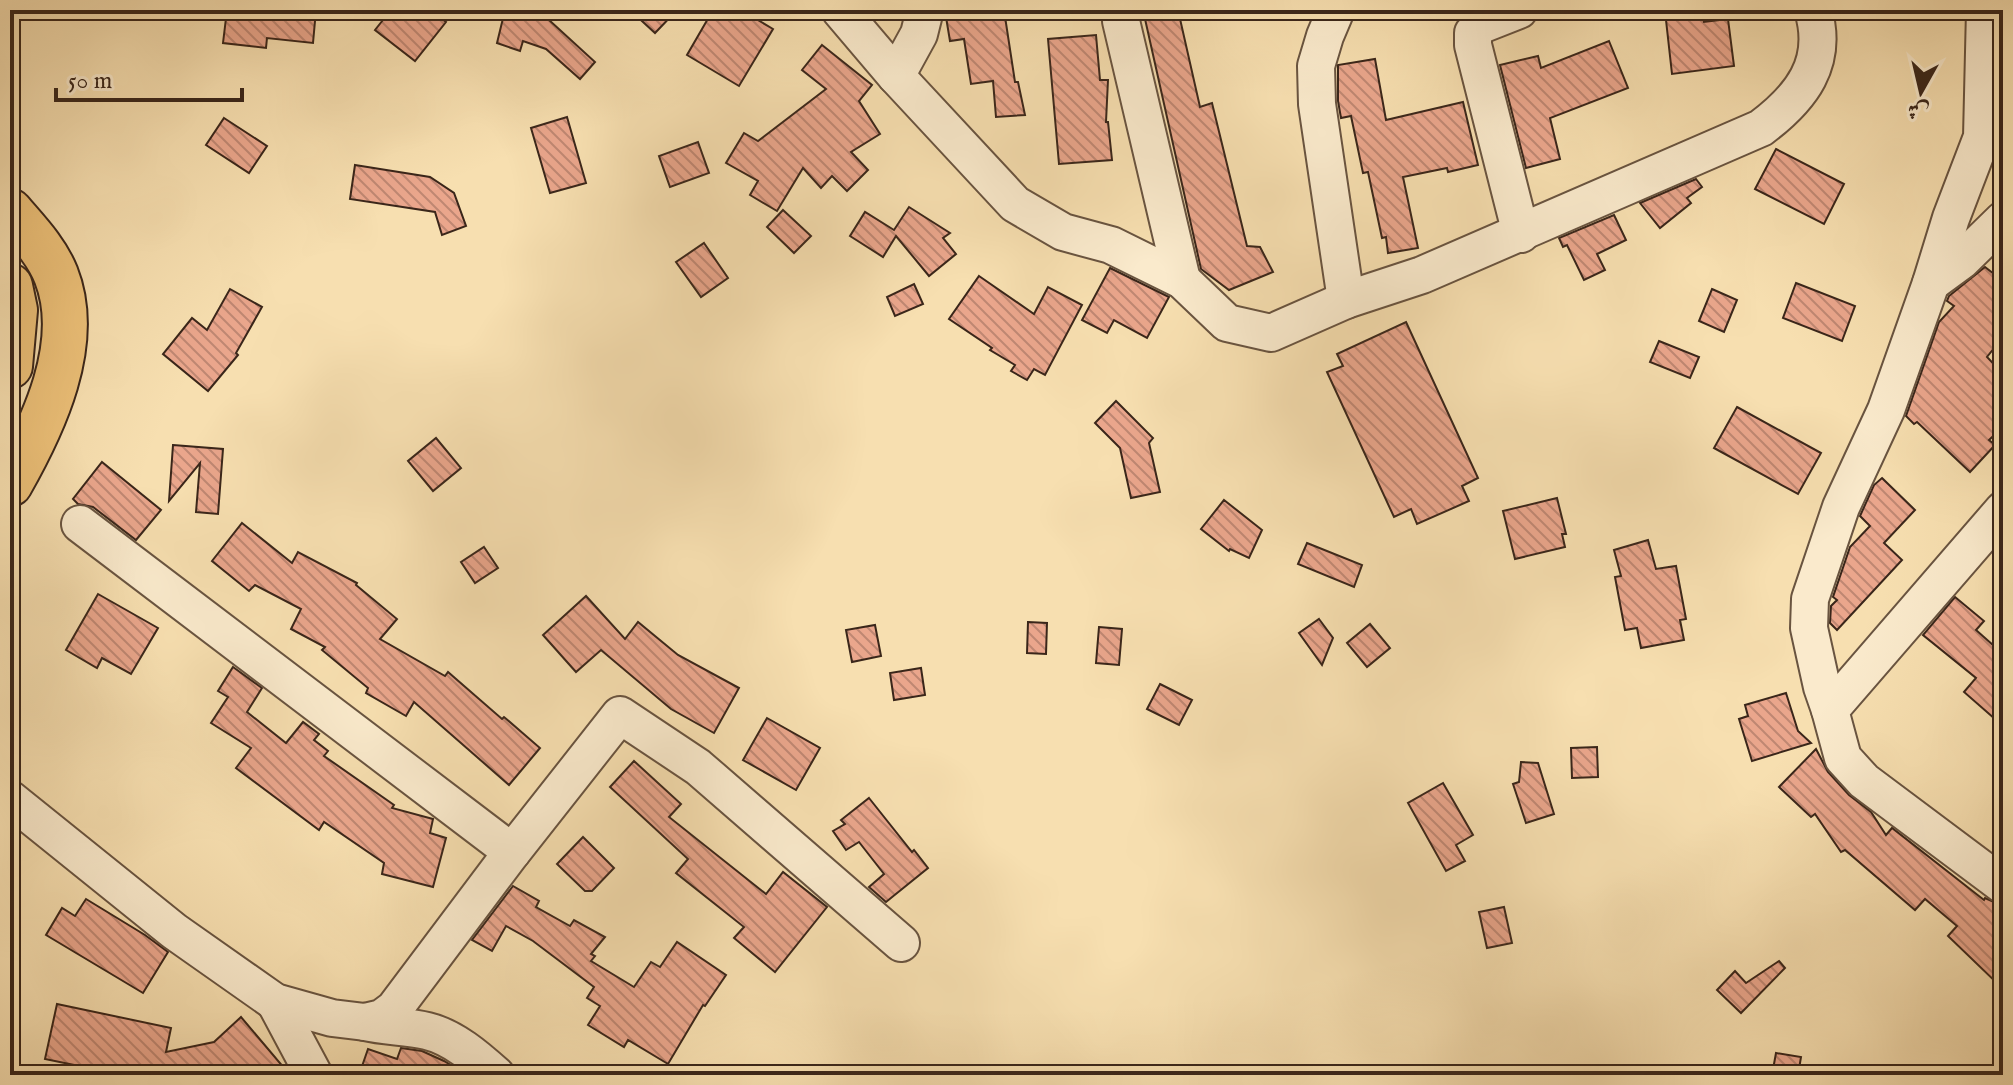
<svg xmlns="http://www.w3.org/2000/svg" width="2013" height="1085" viewBox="0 0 2013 1085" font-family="'IM FELL English',Amiri,serif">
<defs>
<pattern id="building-back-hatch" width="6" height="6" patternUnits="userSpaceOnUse" patternTransform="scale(2)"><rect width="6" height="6" fill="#eaa68c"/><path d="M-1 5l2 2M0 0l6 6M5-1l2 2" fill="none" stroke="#bf8772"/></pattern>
</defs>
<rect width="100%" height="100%" fill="#f7dfb0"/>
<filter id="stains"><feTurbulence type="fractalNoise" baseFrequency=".0025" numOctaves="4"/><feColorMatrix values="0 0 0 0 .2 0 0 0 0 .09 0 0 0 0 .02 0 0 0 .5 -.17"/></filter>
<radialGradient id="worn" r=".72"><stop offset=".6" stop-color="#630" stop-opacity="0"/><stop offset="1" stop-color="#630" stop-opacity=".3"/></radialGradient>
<g fill="url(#building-back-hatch)" stroke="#3a261a" stroke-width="2">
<polygon points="227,10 316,10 313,43 267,38 266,48 223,43"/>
<polygon points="391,10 407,10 417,18 423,10 430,10 446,22 415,61 375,30"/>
<polygon points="505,10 552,10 549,20 595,62 580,79 546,49 523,41 520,51 497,43"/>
<polygon points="630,10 677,10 655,33"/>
<polygon points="713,10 741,10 773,29 739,86 687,55"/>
<polygon points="960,10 1004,10 1015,82 1018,82 1025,115 996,117 993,81 971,84 964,39 950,41 946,17 961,14"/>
<polygon points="1143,10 1178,10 1200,107 1212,103 1247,246 1260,247 1273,272 1229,290 1201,269"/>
<polygon points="1668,10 1702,10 1704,22 1728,19 1734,66 1672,74 1666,20 1670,20"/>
<polygon points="1096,35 1100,80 1108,80 1106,122 1108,122 1112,160 1059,164 1048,39"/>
<polygon points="1609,41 1628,88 1550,118 1560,159 1526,168 1500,65 1538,56 1541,68"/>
<polygon points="822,45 872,85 859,101 880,134 851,152 868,170 847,191 832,176 821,188 803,168 777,211 750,195 758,181 726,163 744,133 758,141 826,89 802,70"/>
<polygon points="1375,59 1386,120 1463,102 1478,165 1448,172 1447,168 1403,177 1418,248 1388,253 1386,237 1382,238 1368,172 1363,173 1351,116 1341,118 1338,101 1338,65"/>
<polygon points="567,117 586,183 550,193 531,128"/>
<polygon points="224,118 267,146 249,173 206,145"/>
<polygon points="698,142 709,173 670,187 659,156"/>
<polygon points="1776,149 1844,184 1824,224 1755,189"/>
<polygon points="355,165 430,177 454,193 466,226 442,235 435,212 350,199"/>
<polygon points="1696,179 1702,187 1687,198 1691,203 1660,228 1640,203"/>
<polygon points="909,207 950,233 943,238 956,254 929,276 896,236 883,257 850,236 865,212 894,230"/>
<polygon points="783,210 811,236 794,253 767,227"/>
<polygon points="1614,215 1626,240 1597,254 1605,270 1584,280 1567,245 1563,247 1559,238"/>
<polygon points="704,243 728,278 701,297 676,262"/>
<polygon points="1985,267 2003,281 2003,337 1987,357 2003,374 2003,427 1989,440 1995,445 1970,472 1917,422 1914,424 1906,416 1939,322 1954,306 1947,301 1949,296"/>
<polygon points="1110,268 1169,297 1147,338 1114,320 1107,333 1082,320"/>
<polygon points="979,276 1034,314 1048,287 1082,305 1045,375 1034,369 1027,380 1011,371 1015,365 990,350 992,348 949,319"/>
<polygon points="1796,283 1855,306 1842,341 1783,318"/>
<polygon points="914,284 923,304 895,316 887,297"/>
<polygon points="230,289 262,307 236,353 238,355 208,391 163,354 192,318 207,330"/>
<polygon points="1712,289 1737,300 1724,332 1699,321"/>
<polygon points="1406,322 1478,478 1462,486 1469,501 1417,524 1411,509 1394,517 1327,372 1343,366 1337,354"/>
<polygon points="1659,341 1699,357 1690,378 1650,362"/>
<polygon points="1116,401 1153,438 1149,443 1160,492 1131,498 1120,448 1095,423"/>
<polygon points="1737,407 1821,453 1798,494 1714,448"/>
<polygon points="436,438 461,468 433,491 408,461"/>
<polygon points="173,445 223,449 218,514 196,512 200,463 169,501"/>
<polygon points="102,462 161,510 136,540 93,507 78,504 73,499"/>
<polygon points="1882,478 1915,510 1884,543 1902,560 1837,630 1830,623 1831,606 1837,600 1833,597 1850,547 1870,526 1860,516 1874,485"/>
<polygon points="1557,498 1566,534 1562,534 1565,547 1515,559 1503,511"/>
<polygon points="1224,500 1262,530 1249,558 1230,549 1229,551 1201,529"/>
<polygon points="242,523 292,563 298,552 357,583 356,585 397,619 380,639 445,676 448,672 502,719 504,717 540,748 509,785 414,702 406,716 366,693 368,688 322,650 325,647 291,629 301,609 255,585 249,591 212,561"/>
<polygon points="1648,540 1656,569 1676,566 1686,619 1680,620 1684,640 1641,648 1637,628 1625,630 1615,577 1621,576 1614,550"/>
<polygon points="1307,543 1362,565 1354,587 1298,564"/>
<polygon points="484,547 498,568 475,583 461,562"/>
<polygon points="98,594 158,628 131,674 102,658 97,668 66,650"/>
<polygon points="586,596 625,639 638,622 678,655 739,688 714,733 671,709 601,650 576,672 543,635"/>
<polygon points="1955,597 1984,621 1976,630 2003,654 2003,726 1964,692 1976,678 1923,635"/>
<polygon points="1319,619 1333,638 1322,665 1299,633"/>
<polygon points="1028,622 1047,623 1046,654 1027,653"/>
<polygon points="1370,624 1390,648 1367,667 1347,643"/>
<polygon points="875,625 881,656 852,662 846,630"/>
<polygon points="1099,627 1122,629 1119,665 1096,663"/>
<polygon points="233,667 262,688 247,712 286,743 303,722 319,734 314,740 328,751 324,756 394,805 392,808 433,819 430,833 446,838 433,887 382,874 384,863 324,822 319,830 236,768 251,748 211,723 228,697 218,691"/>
<polygon points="921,668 925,695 894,700 890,673"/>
<polygon points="1160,684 1192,700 1179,725 1147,709"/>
<polygon points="1786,693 1798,731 1811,743 1752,761 1739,719 1748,716 1745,705"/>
<polygon points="767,718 820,748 796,790 743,760"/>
<polygon points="1597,747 1598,777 1572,778 1571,748"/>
<polygon points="1816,749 1828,772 1849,795 1871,812 1886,835 1892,828 1984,900 1985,898 2003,906 2003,989 1948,936 1957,926 1925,899 1915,910 1845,850 1841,852 1815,814 1811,817 1779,787"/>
<polygon points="634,761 681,804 669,817 766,894 783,872 827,907 775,972 734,938 744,927 676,873 688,859 610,787"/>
<polygon points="1521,762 1538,763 1554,814 1526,823 1513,784 1519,782"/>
<polygon points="1443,783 1473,835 1456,845 1465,861 1446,871 1408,803"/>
<polygon points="869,798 912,852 914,850 928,868 886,902 869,887 884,874 859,842 846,850 833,831 845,824 841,820"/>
<polygon points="583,837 614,868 592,891 585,891 557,864"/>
<polygon points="513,886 539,901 536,907 570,926 574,920 605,937 591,954 595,956 591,961 634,987 651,962 660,967 677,942 726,975 705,1006 703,1005 668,1064 628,1040 624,1047 588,1025 600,1006 587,998 594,987 533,941 506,926 492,951 472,940"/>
<polygon points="86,899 145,935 168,952 143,993 46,935 62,908 75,916"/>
<polygon points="1504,907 1512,943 1487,948 1479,912"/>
<polygon points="1779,961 1785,968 1741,1013 1717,990 1735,971 1746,983"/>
<polygon points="57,1004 171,1028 166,1052 214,1042 241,1017 290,1075 123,1075 45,1059"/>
<polygon points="401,1048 422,1051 444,1061 449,1064 446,1075 359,1075 368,1049 397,1059"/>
<polygon points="1776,1053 1801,1057 1798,1075 1772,1075"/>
</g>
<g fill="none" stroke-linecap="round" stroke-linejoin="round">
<g stroke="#695440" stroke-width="40">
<g id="minor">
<path d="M 840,10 L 896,76 L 1015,204 L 1063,232 L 1111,245 L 1182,280 L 1227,323 L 1271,333 L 1346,300 L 1422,275 L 1761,128 C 1801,98 1829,63 1813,10"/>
<polyline points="1121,10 1121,21 1182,280"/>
<polyline points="1336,10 1325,36 1316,66 1317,104 1346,300"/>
<polyline points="1519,10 1481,25 1473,33 1473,45 1521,234"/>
<polyline points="896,76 919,34 925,10"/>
<polyline points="1931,283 1961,261 2003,220"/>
<polyline points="2003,510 1830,710 1843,758 1864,781 2003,885"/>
<polyline points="80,524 512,852"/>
<polyline points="1830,710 1822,687 1809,628 1810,599 1841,507 1886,410 1931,283 1951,218 1982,137 1985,10"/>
<polyline points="10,799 174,931 275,1002 332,1018 365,1022 382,1018 394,1009 512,852 620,715 698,767 901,943"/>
<polyline points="275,1002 314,1075"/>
<path d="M 365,1022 C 386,1027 407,1026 427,1031 C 453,1037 477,1058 496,1075"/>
</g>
</g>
<g stroke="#3a261a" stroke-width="48">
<g id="major">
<path d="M 10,211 C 27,231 46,250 56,275 C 83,343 43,426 10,484"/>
<polyline points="10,286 15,310 10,366"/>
</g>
</g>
<use href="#minor" stroke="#faeacc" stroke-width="36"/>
<use href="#major" stroke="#ecc078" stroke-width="44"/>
</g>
<rect width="2013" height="1085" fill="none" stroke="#f7dfb0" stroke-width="40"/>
<rect x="12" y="12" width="1989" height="1061" fill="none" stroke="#3a261a" stroke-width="4"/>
<rect x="20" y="20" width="1973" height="1045" fill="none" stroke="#3a261a" stroke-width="2"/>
<g transform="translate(1921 92) rotate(188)" stroke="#faeacc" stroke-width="6" paint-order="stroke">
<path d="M0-6L14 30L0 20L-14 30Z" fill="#3a261a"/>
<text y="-12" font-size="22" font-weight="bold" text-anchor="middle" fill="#3a261a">ش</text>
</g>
<path d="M56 88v12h186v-12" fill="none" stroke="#3a261a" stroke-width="4"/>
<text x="68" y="88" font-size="24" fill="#3a261a" stroke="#faeacc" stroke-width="6" paint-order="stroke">50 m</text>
<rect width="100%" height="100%" filter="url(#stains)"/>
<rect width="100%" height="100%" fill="url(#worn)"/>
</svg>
